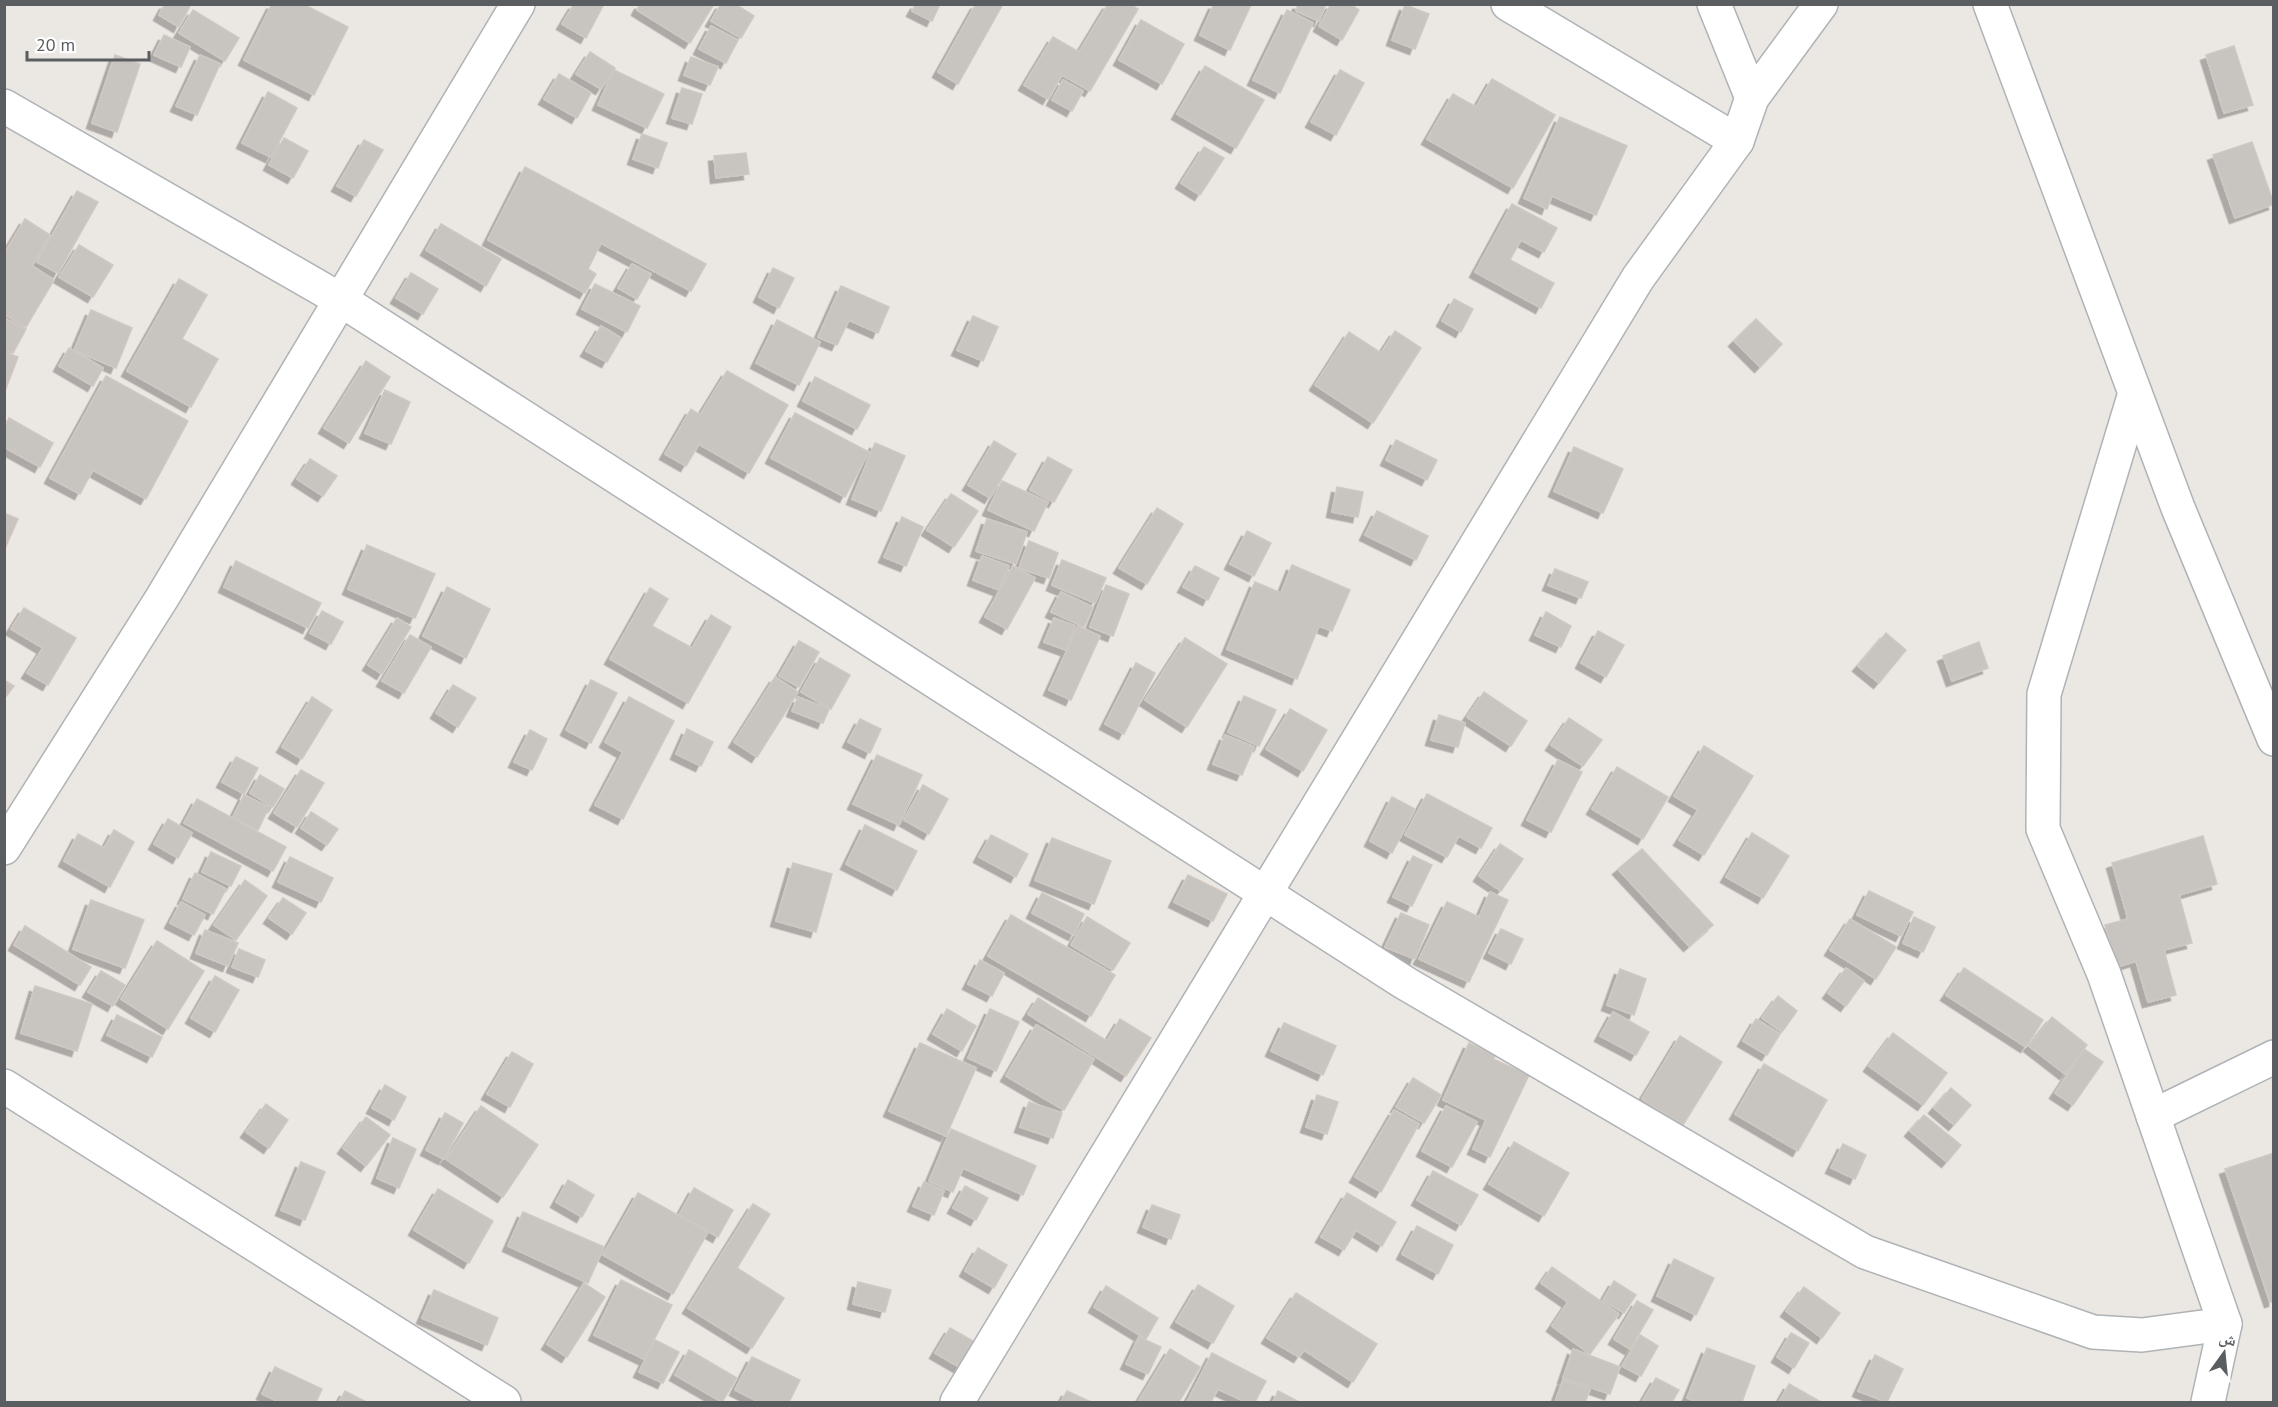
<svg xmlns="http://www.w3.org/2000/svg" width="2278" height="1407" viewBox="0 0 2278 1407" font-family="'PT Sans','Noto Naskh Arabic',sans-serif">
<defs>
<filter id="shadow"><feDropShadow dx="-5.5" dy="5.5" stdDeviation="0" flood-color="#0004"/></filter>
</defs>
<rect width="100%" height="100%" fill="#ebe7e2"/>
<g fill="#c8c4c0" stroke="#cfc8c1" stroke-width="1.5" filter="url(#shadow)">
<polygon points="165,4 191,4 179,27 159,15"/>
<polygon points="272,4 303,4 348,27 314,95 244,60"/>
<polygon points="574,4 604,4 586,38 562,24"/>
<polygon points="640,4 714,4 690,43 637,10"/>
<polygon points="721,4 735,4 754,16 741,38 711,21"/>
<polygon points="916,4 940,4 932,21 912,11"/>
<polygon points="976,4 1003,4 958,84 938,72"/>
<polygon points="1108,4 1130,4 1138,9 1090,91 1062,75 1048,99 1024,85 1053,37 1079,52"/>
<polygon points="1214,4 1251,5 1230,50 1200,35"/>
<polygon points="1298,4 1326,4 1319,21 1296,11"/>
<polygon points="1331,4 1350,4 1359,10 1342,40 1319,26"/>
<polygon points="1405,5 1429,14 1415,49 1392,40"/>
<polygon points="193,10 239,38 225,61 179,33"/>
<polygon points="1287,10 1313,23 1280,93 1253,80"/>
<polygon points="1141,20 1184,44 1162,84 1119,60"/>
<polygon points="711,26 738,40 726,63 699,49"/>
<polygon points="164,35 190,47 181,67 154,55"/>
<polygon points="2234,46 2253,105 2224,113 2206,55"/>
<polygon points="590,52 615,68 601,89 576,74"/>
<polygon points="115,55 140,64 117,132 92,123"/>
<polygon points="200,55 220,64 197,115 176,106"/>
<polygon points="691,57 718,67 710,85 684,75"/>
<polygon points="1205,66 1264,100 1236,148 1177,114"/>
<polygon points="614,70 664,94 647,128 598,105"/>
<polygon points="1340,70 1364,83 1336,135 1311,122"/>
<polygon points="559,74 591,93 577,118 544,99"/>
<polygon points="1492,79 1555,115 1513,188 1427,139 1453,94 1476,107"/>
<polygon points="1063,80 1083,91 1072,111 1052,100"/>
<polygon points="682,88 702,94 692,124 672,118"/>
<polygon points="268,92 297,108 271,157 242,143"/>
<polygon points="1560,117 1627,146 1596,215 1552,196 1547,209 1524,198"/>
<polygon points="642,134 667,143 658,168 633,159"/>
<polygon points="284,138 308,151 293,178 269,165"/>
<polygon points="364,140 383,150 356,196 337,186"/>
<polygon points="2252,142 2274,204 2235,218 2213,155"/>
<polygon points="1204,147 1224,158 1200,195 1181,183"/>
<polygon points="746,153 749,174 716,178 714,156"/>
<polygon points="525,167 706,264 691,291 601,243 588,269 596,274 585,293 488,240"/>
<polygon points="77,191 98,202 58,273 37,262"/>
<polygon points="1512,204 1557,228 1544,252 1521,240 1510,260 1554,283 1541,308 1475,272"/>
<polygon points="25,219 50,235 32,266 54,280 26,327 4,314 4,254"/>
<polygon points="441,224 501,259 486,286 426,250"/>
<polygon points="79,245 113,265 93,297 59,277"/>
<polygon points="632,264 651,274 637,299 618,288"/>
<polygon points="773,268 794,278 779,308 759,297"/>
<polygon points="411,273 438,289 423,314 396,298"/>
<polygon points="179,279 207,295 182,339 218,359 191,407 127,371"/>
<polygon points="595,284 640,306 627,332 582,309"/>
<polygon points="841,286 889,307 878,333 849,320 837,345 818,337"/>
<polygon points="1454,299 1473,309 1461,332 1442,321"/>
<polygon points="91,310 132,328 116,368 74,350"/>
<polygon points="973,316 998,327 983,361 957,350"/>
<polygon points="4,318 26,329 13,353 4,349"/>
<polygon points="1756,319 1782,344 1760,367 1734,341"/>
<polygon points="777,320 820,342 799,385 756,363"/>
<polygon points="601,326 621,338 607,362 586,351"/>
<polygon points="1395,331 1421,348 1373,423 1315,385 1349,332 1381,353"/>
<polygon points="69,348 103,368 93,386 59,366"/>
<polygon points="4,352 18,357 4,394"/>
<polygon points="366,361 390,377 349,443 324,428"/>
<polygon points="727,371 788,405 749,473 699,444 686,466 665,454 691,409 700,415"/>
<polygon points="106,376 188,421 146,499 93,470 80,494 50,478"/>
<polygon points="815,377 870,405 857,429 803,401"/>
<polygon points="385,390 410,402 391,444 365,433"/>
<polygon points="795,413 869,452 845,497 771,458"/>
<polygon points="9,418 53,443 40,467 4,447 4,427"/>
<polygon points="1396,440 1437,460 1427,480 1386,460"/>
<polygon points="994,441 1016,454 990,498 968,485"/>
<polygon points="875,443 905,456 881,511 852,499"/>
<polygon points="1574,447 1623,469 1603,513 1554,491"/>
<polygon points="1048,457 1072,470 1054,502 1030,490"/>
<polygon points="310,459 337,476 323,496 297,479"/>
<polygon points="1002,481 1048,502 1034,531 988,510"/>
<polygon points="1337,487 1363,492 1358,517 1332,512"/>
<polygon points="951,494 978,511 954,547 927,530"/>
<polygon points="1157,508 1183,524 1147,584 1119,568"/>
<polygon points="1377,511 1428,536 1416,560 1365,535"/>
<polygon points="4,513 18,519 4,551"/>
<polygon points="902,517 923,527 906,566 884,557"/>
<polygon points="987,519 1027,532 1016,564 976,551"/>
<polygon points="1247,531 1271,543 1254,576 1230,564"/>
<polygon points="1029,541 1058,553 1049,578 1019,568"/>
<polygon points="367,545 435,574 415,618 348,589"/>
<polygon points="982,556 1009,566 999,590 973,580"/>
<polygon points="1062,560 1106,578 1095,603 1052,585"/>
<polygon points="236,561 321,603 308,628 224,587"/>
<polygon points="1292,565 1350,590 1332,631 1319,626 1297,679 1227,649 1255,582 1281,593"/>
<polygon points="1013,566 1035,578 1007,629 985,617"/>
<polygon points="1195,566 1219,578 1208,600 1183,587"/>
<polygon points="1555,569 1588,582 1581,598 1548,585"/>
<polygon points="1106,585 1129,594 1113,636 1090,627"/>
<polygon points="447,587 490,609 466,658 423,636"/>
<polygon points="650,588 668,599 652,626 692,648 711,615 731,627 688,703 610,659"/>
<polygon points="1061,592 1093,607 1084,627 1051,612"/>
<polygon points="24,608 76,638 48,685 27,673 43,648 11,629"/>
<polygon points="322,611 343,622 331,644 310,633"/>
<polygon points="1546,612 1571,626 1561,647 1535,635"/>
<polygon points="397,618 411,627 382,674 368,665"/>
<polygon points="1054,618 1075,626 1066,650 1044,642"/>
<polygon points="1078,626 1100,636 1071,700 1049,690"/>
<polygon points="1598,631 1624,645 1606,677 1581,663"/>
<polygon points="1886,633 1906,650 1879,683 1858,666"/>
<polygon points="410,635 431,647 404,693 382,681"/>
<polygon points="1185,638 1227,664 1187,727 1145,700"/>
<polygon points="799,641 819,652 799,687 779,676"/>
<polygon points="1979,642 1988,668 1952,681 1943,656"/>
<polygon points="820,658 850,675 831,709 801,692"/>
<polygon points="1136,663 1155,673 1124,734 1105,724"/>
<polygon points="775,677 798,692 757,757 734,742"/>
<polygon points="4,680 14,686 4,699"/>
<polygon points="591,680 617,693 591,743 566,730"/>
<polygon points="453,685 476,698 458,727 436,713"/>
<polygon points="1484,692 1527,721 1511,746 1467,717"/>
<polygon points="1244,696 1276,710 1259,746 1228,732"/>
<polygon points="312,697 332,710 302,759 282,747"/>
<polygon points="629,697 674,721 623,819 595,805 623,752 605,742"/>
<polygon points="798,697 829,709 823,723 792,711"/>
<polygon points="1290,709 1327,730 1303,771 1266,749"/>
<polygon points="1439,715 1465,723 1458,747 1431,740"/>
<polygon points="1569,718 1602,740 1583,766 1551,745"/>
<polygon points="860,719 881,729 870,753 848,742"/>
<polygon points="687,729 713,742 701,766 676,754"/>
<polygon points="530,730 547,739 532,770 514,762"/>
<polygon points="1225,735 1254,747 1242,775 1213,764"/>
<polygon points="1704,746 1753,776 1704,855 1679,840 1698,810 1674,796"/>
<polygon points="877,755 922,775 899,825 853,804"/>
<polygon points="236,757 258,768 244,794 222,782"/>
<polygon points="1558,760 1582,772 1551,832 1527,820"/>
<polygon points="1617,767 1668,797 1643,839 1592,809"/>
<polygon points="301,770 324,783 297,827 274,813"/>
<polygon points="260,775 284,789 273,807 250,793"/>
<polygon points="923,785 948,799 929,834 904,820"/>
<polygon points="1427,794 1492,828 1481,848 1459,836 1447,857 1405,835"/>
<polygon points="244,795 269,807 258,830 233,817"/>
<polygon points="1392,797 1415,809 1392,853 1370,841"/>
<polygon points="197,799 286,847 273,871 184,823"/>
<polygon points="311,812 338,829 327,845 301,828"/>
<polygon points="168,819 192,833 178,858 154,844"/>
<polygon points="865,825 917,851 897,890 846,864"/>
<polygon points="114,830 134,842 110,887 64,861 78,834 104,848"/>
<polygon points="1752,833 1789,856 1763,898 1726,877"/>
<polygon points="991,835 1028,854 1016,877 979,857"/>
<polygon points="2203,836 2217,884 2179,895 2192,943 2164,950 2176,995 2148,1002 2136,961 2117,967 2105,925 2128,919 2112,863"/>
<polygon points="1052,838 1111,861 1094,904 1035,880"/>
<polygon points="1500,844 1523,859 1501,891 1479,876"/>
<polygon points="1642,849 1713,925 1689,946 1618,869"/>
<polygon points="211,852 241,866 231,886 202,872"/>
<polygon points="1413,856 1432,865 1412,906 1393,897"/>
<polygon points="290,857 333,878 321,902 278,882"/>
<polygon points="793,863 832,874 816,932 776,921"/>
<polygon points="195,873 226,889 213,914 183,899"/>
<polygon points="1188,875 1227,894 1213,921 1174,902"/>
<polygon points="245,880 267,896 236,940 214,925"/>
<polygon points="1869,891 1913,912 1901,936 1857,915"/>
<polygon points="1490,892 1508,900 1469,982 1419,959 1447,902 1479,917"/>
<polygon points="1042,893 1084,914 1074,935 1032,913"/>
<polygon points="283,898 306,913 292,934 269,918"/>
<polygon points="91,900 144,920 125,968 73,949"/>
<polygon points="181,902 205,915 194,935 170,923"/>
<polygon points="1401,913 1429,925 1415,959 1385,947"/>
<polygon points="1011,915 1115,975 1091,1016 988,956"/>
<polygon points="1087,917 1130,943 1113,970 1071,945"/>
<polygon points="1914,917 1935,927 1923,952 1903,943"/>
<polygon points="1850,919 1896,947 1876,979 1830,950"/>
<polygon points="25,926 91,967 80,985 14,945"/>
<polygon points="1501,929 1523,939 1511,964 1489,953"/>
<polygon points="205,930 238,943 228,966 196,953"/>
<polygon points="157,941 204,971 168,1029 121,999"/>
<polygon points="239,949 265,960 258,977 232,967"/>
<polygon points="980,960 1004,973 992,996 968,984"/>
<polygon points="1846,968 1864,981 1846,1006 1828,993"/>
<polygon points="1964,968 2043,1020 2026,1047 1946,995"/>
<polygon points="1620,969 1646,979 1634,1015 1607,1005"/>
<polygon points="101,971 125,985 113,1006 88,992"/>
<polygon points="215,976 239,990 215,1032 191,1018"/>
<polygon points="35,986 92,1004 77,1051 21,1033"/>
<polygon points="1778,996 1797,1011 1782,1032 1762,1018"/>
<polygon points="1038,998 1107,1041 1120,1019 1151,1038 1126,1076 1028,1014"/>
<polygon points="947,1009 976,1026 962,1051 933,1034"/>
<polygon points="990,1009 1019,1022 996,1071 968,1058"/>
<polygon points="1613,1012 1649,1032 1636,1055 1600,1036"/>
<polygon points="117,1015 162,1037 152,1057 107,1035"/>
<polygon points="2052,1017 2087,1045 2065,1074 2029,1046"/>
<polygon points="1756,1019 1780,1034 1767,1055 1743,1041"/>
<polygon points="1284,1023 1336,1046 1323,1075 1271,1051"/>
<polygon points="1036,1025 1094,1059 1064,1110 1006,1076"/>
<polygon points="1893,1033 1947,1073 1923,1105 1869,1066"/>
<polygon points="1680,1036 1722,1062 1683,1125 1642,1099"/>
<polygon points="920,1043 976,1068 946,1136 889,1111"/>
<polygon points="1469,1043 1495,1056 1493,1059 1529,1075 1490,1157 1473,1149 1486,1120 1443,1100"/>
<polygon points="2084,1049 2103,1062 2073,1105 2055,1093"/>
<polygon points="512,1052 533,1064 510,1107 487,1094"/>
<polygon points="1764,1064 1827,1100 1798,1151 1735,1114"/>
<polygon points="1413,1078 1441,1095 1424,1123 1396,1107"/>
<polygon points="385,1085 406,1097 394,1120 372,1108"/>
<polygon points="1951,1088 1971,1105 1954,1125 1934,1108"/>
<polygon points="1317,1095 1338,1102 1327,1134 1306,1127"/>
<polygon points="1029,1102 1062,1113 1053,1138 1020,1127"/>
<polygon points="266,1104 288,1120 269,1148 246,1132"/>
<polygon points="481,1106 538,1145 503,1197 446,1159"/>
<polygon points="1446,1106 1477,1122 1452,1167 1422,1151"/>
<polygon points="1394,1110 1419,1124 1381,1192 1355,1177"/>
<polygon points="445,1113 463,1123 444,1159 426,1150"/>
<polygon points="1924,1115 1961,1145 1947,1162 1910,1131"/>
<polygon points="366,1117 390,1135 366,1166 343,1148"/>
<polygon points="951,1129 1036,1166 1023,1195 963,1168 953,1192 929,1181"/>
<polygon points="393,1138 416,1149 399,1188 377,1178"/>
<polygon points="1514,1142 1569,1173 1544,1216 1489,1184"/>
<polygon points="1843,1144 1866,1155 1855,1179 1831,1168"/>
<polygon points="2274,1153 2274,1301 2270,1302 2225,1169"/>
<polygon points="301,1162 325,1172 305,1220 281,1210"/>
<polygon points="1433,1171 1478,1195 1461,1225 1417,1200"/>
<polygon points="568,1180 594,1195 582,1217 556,1202"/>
<polygon points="924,1182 944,1191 934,1215 913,1206"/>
<polygon points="965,1186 988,1198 976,1220 953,1208"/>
<polygon points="694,1188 733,1210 718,1237 679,1215"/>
<polygon points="438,1189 493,1221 469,1263 414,1230"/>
<polygon points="638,1193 708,1232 673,1294 603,1255"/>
<polygon points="1347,1193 1396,1222 1382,1246 1356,1230 1344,1250 1321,1237"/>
<polygon points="753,1204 770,1214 737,1268 784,1298 752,1348 688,1308"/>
<polygon points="1152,1205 1180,1215 1171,1239 1143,1227"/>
<polygon points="523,1212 604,1247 588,1283 508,1246"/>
<polygon points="1417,1226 1453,1245 1438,1274 1402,1254"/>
<polygon points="978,1248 1007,1265 994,1288 965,1271"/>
<polygon points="1674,1259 1714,1278 1696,1315 1657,1296"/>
<polygon points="1552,1267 1619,1314 1590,1354 1552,1326 1568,1302 1541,1283"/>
<polygon points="621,1280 672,1305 644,1359 594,1335"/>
<polygon points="1614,1281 1636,1295 1624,1313 1603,1300"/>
<polygon points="858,1282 891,1290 885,1312 853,1304"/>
<polygon points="584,1283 605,1297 567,1357 547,1344"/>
<polygon points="1198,1285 1234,1306 1213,1343 1176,1322"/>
<polygon points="1106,1286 1158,1318 1146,1339 1094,1307"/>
<polygon points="1804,1287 1840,1313 1822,1338 1786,1311"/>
<polygon points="434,1290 498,1318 487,1345 422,1318"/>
<polygon points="1296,1293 1377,1344 1353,1382 1304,1350 1299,1357 1267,1338"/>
<polygon points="1637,1301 1653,1310 1630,1349 1614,1339"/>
<polygon points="950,1328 980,1345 966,1371 935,1353"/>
<polygon points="1791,1333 1809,1343 1794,1368 1777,1357"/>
<polygon points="1640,1335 1658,1346 1641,1376 1622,1366"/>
<polygon points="1139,1337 1161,1347 1148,1374 1126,1364"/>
<polygon points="655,1340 679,1352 663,1383 639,1372"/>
<polygon points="1707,1348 1755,1366 1742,1402 1698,1402 1687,1398"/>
<polygon points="1170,1349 1200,1367 1179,1402 1138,1402"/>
<polygon points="1573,1349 1620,1367 1610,1394 1563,1378"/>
<polygon points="689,1350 737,1378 722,1402 675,1375"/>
<polygon points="1212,1353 1266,1381 1255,1402 1246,1402 1218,1389 1211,1402 1187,1402"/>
<polygon points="1875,1355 1903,1369 1887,1402 1858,1391"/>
<polygon points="752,1357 800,1380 789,1402 759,1402 735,1390"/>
<polygon points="275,1367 322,1389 316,1402 279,1402 262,1394"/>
<polygon points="1656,1378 1679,1390 1672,1402 1642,1402"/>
<polygon points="1563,1380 1590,1390 1585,1402 1555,1402"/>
<polygon points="1789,1384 1821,1402 1779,1402"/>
<polygon points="345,1391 366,1402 339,1402"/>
<polygon points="1067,1391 1091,1402 1061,1402"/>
<polygon points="1278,1391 1299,1402 1273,1402"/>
</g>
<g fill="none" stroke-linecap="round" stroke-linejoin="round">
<g stroke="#afb3b6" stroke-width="36">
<g id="minor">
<polyline points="1508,4 1737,141"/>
<polyline points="1714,4 1752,98"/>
<polyline points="1990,4 2178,508 2274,739"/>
<polyline points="4,106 341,300 1405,983 1865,1252 2093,1332 2142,1335 2225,1324"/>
<polyline points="2135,393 2044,694 2043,829 2104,974 2225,1324 2208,1402"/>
<polyline points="4,848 162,598 518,4"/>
<polyline points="4,1086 504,1402"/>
<polyline points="2153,1116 2274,1057"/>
<polyline points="957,1402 1638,278 1737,141 1752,98 1821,4"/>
</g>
</g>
<use href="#minor" stroke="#fff" stroke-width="33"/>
</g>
<rect width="2278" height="1407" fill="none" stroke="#5a5e61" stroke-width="12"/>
<g transform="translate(2224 1353) rotate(15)" stroke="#ffffff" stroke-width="4.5" paint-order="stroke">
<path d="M0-4.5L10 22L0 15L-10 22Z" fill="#5a5e61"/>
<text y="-9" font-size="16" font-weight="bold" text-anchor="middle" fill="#5a5e61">ش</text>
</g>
<path d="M27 51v9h122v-9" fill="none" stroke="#5a5e61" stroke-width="3"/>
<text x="36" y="51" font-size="18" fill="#5a5e61" stroke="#ffffff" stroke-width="4.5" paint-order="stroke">20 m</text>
</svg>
